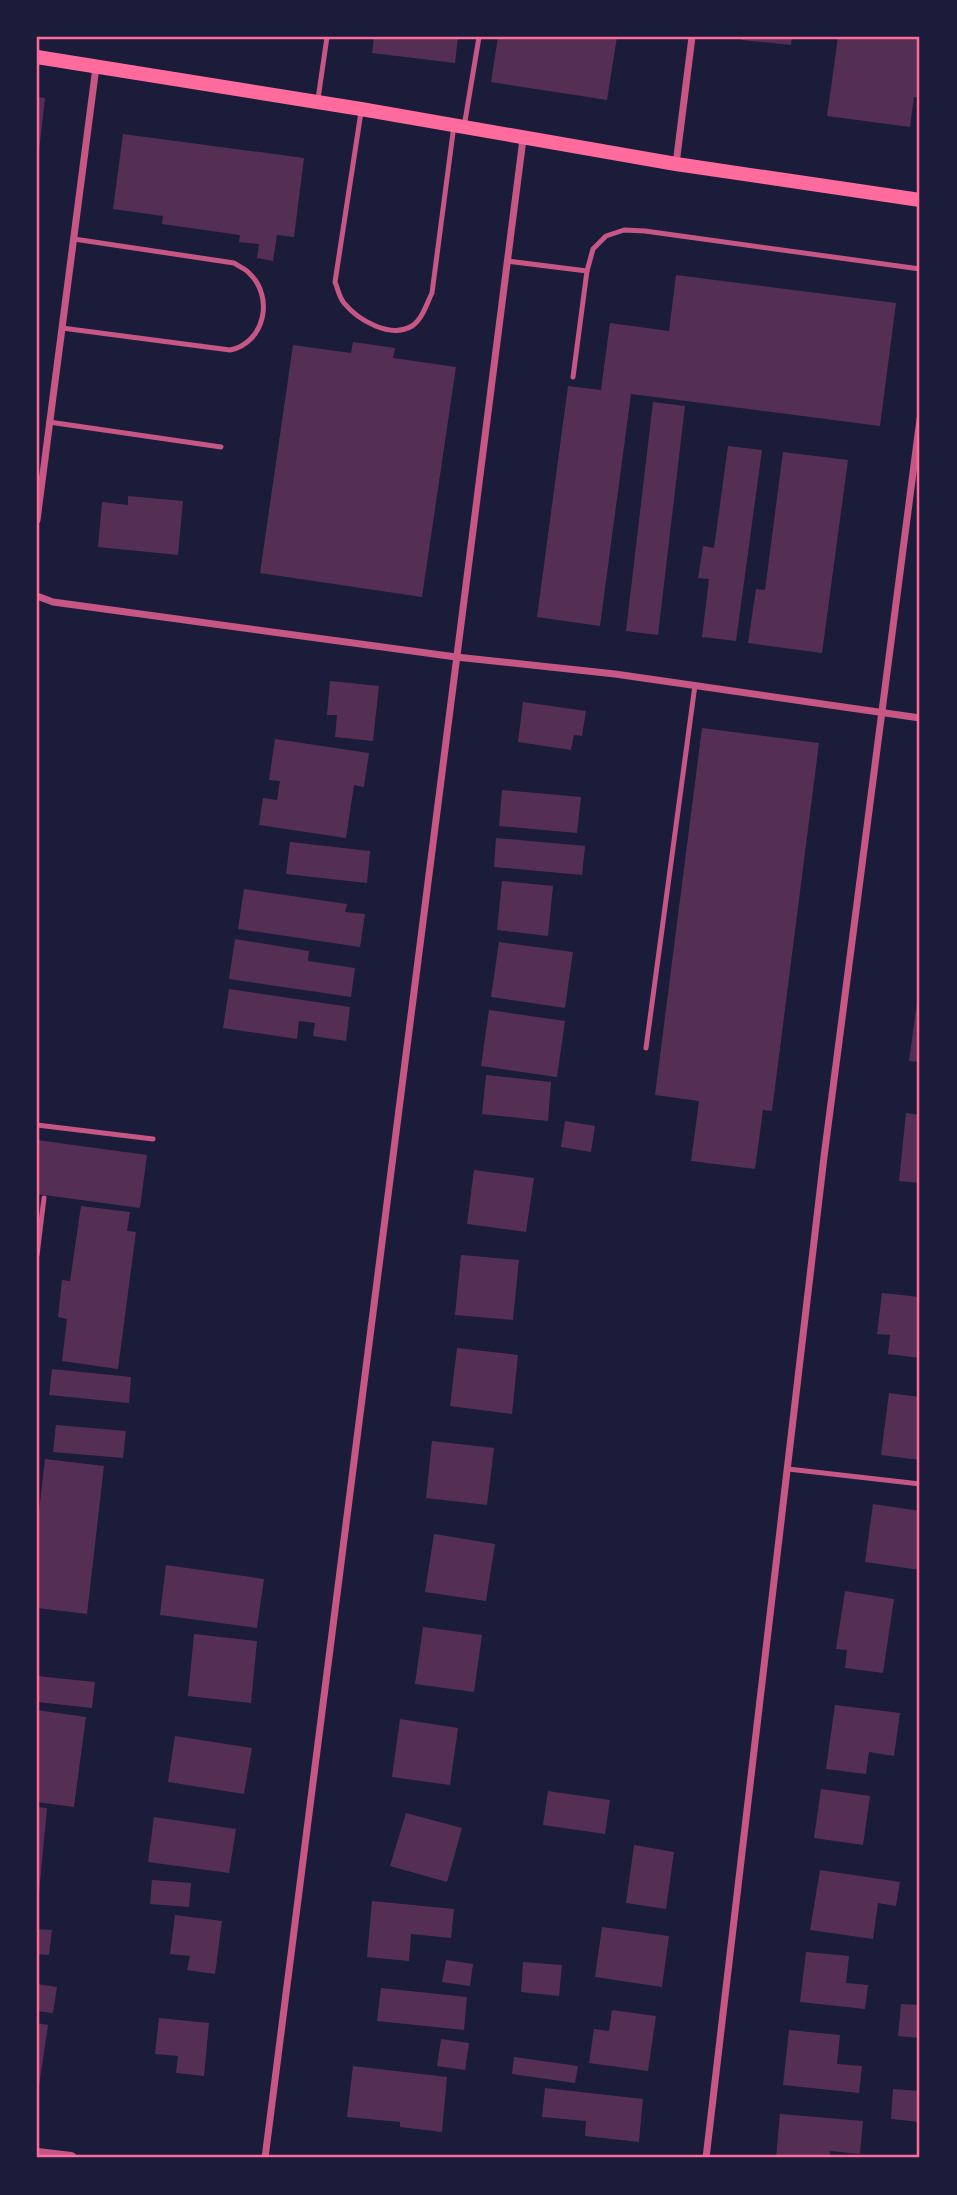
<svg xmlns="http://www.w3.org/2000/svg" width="957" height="2195" viewBox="0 0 957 2195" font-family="Raleway,sans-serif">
<rect width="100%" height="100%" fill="#1b1b3a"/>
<g fill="#542f53">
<polygon points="374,37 458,37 455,63 372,53"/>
<polygon points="498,37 617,37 607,100 491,82"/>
<polygon points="742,37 792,37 791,45 741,40"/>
<polygon points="838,37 920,37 920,98 914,97 910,127 827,116"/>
<polygon points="37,97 45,98 39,151 37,151"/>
<polygon points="123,134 304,158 294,237 277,235 273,261 257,258 259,244 239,242 240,235 162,224 163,216 113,209"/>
<polygon points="676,275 896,303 880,426 631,394 600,626 537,617 568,386 601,390 610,323 669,331"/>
<polygon points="353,342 395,348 393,358 456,367 422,597 260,573 293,345 351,353"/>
<polygon points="653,402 685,406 658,635 626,631"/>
<polygon points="728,446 762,450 736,641 702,637 709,579 698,578 703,546 714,548"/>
<polygon points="783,452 848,460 822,653 748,643 756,589 765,590"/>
<polygon points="128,496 183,501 178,555 98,547 102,502 128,505"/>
<polygon points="330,681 379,686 373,741 335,737 337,715 327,715"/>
<polygon points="523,702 586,711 582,736 574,735 571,750 518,742"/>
<polygon points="702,728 819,743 772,1111 763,1110 755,1169 691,1161 699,1101 655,1095"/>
<polygon points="275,739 369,753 364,787 354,785 346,838 259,825 263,798 277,800 280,781 269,780"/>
<polygon points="502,790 581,797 577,833 499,826"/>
<polygon points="496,838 585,846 582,875 494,867"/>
<polygon points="290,842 370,851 367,883 286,874"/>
<polygon points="502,881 553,886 548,936 497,930"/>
<polygon points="244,889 347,904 345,912 365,914 360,947 238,929"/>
<polygon points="235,939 309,951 308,961 355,968 351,997 229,979"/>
<polygon points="499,942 573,952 565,1008 491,997"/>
<polygon points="919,988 920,988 920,1062 909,1061"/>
<polygon points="229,989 350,1007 346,1041 313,1036 315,1023 299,1021 297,1039 223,1028"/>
<polygon points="489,1010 565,1021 557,1077 481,1066"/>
<polygon points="486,1075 551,1082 548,1121 482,1114"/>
<polygon points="906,1113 920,1115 920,1183 899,1181"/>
<polygon points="565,1121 595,1126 591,1152 561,1147"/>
<polygon points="37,1140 147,1155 140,1208 37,1194"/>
<polygon points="474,1170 534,1178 526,1232 467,1224"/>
<polygon points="81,1206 130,1212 127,1231 136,1232 118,1369 62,1361 67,1319 58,1317 62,1280 70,1281"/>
<polygon points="461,1255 519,1260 513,1320 455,1315"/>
<polygon points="882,1293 920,1297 920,1358 888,1354 890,1335 877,1334"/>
<polygon points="457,1348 518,1355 512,1414 450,1406"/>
<polygon points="52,1369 131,1377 129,1403 49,1395"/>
<polygon points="889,1393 920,1397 920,1460 881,1455"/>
<polygon points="56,1425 126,1431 123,1458 53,1452"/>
<polygon points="432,1441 494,1448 487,1505 426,1498"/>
<polygon points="45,1459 104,1466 87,1614 37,1608 37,1529"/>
<polygon points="873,1504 920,1511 920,1570 865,1562"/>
<polygon points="434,1534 495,1544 486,1601 425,1592"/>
<polygon points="166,1565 264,1579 257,1628 160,1615"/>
<polygon points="845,1591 894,1599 883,1673 845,1668 847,1650 836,1649"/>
<polygon points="423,1627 482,1635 474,1692 415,1684"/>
<polygon points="194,1634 257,1641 251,1703 188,1696"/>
<polygon points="37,1676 95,1682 92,1708 37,1702"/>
<polygon points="835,1705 900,1713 894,1756 869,1752 866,1774 826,1769"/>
<polygon points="37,1710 86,1717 74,1807 37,1802"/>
<polygon points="400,1719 458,1728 450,1785 392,1777"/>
<polygon points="175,1736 252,1748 244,1794 168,1782"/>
<polygon points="821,1789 870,1796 863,1845 814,1838"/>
<polygon points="548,1791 610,1800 605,1834 543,1825"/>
<polygon points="37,1807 47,1808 39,1894 37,1894"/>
<polygon points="406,1813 462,1828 447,1882 390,1866"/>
<polygon points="154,1817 236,1829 229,1873 148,1862"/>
<polygon points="634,1845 674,1852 666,1909 626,1903"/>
<polygon points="820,1870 900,1882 896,1906 878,1903 873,1939 810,1930"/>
<polygon points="152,1880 191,1883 189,1907 150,1904"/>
<polygon points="372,1901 454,1909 451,1938 411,1934 409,1961 367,1957"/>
<polygon points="175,1915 222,1921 215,1974 187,1970 190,1956 170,1954"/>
<polygon points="602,1927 669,1936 662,1987 595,1977"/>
<polygon points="37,1929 52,1930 49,1955 37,1954"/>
<polygon points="806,1952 849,1956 846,1983 868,1985 865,2009 800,2002"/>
<polygon points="446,1960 473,1964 470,1986 442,1982"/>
<polygon points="523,1962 562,1965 559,1996 521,1992"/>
<polygon points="37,1984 57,1987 53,2013 37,2011"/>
<polygon points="381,1988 467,1997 464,2030 377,2021"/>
<polygon points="901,2004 920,2005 920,2038 898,2036"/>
<polygon points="612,2010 656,2016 648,2071 589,2063 594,2029 609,2031"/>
<polygon points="159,2018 209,2023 204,2076 176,2073 178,2056 155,2054"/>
<polygon points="37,2023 48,2025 38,2093 37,2092"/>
<polygon points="789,2030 840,2035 837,2064 862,2066 859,2093 783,2085"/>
<polygon points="441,2039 469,2043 465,2070 437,2066"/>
<polygon points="514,2057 578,2066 575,2083 512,2074"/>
<polygon points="353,2066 447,2077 442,2132 400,2127 400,2122 347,2117"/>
<polygon points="545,2088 643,2099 639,2142 585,2136 586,2121 542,2117"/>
<polygon points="893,2089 920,2091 920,2122 891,2119"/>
<polygon points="780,2114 863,2121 860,2154 830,2151 830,2158 776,2158"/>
</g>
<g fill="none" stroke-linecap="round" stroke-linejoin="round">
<g stroke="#c65784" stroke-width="5">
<polyline points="318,99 327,37"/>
<path d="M 361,112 L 335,282 C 338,289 339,297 344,303 C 358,320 390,339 412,326 C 422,320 427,303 432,293 L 454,125"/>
<polyline points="464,127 479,37"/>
<polyline points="507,261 587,271"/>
<path d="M 62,328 L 230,350 C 265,343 275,296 248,272 C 244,268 238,266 234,263 L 74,239"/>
<polyline points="573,377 587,271 593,249 606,236 624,230 645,231 920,269"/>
<polyline points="49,422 221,447"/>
<polyline points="646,1048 695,685"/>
<polyline points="37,1125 153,1139"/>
<polyline points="37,1255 44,1198"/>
<polyline points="788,1469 920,1484"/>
</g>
<g stroke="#c65784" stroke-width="7">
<polyline points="676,164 692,37"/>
<polyline points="37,520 96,67"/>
<polyline points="37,596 53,602 456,657 615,674 920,718"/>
<polyline points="265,2158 523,139"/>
<polyline points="706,2158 824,1157 920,419"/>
</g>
<polyline stroke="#c65784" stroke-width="12" points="37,2154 71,2158"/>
<polyline stroke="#ff6b9d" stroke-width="14" points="37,57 361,109 676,164 920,200"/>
</g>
<rect width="957" height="2195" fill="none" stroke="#1b1b3a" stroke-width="77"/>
<rect x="38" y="38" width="880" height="2118" fill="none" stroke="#ff6b9d" stroke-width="2.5"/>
</svg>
